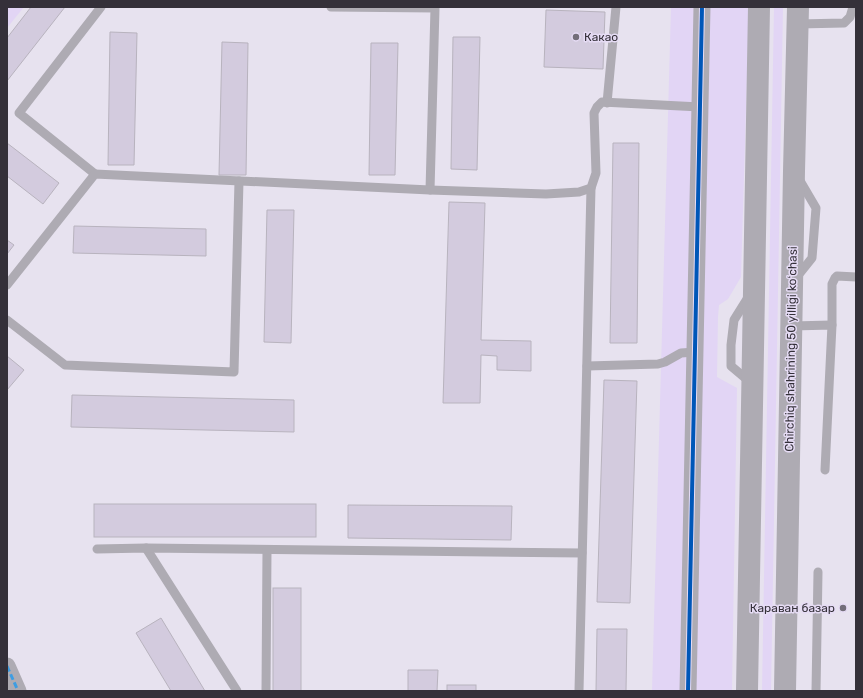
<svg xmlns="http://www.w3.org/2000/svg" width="863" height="698" viewBox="0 0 863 698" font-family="Rubik,sans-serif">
<rect width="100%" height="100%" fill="#e7e2ef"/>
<g fill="#e2d5f5">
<polygon points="7,7 24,7 7,28"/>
<polygon points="671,7 749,7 741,277 728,299 719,305 718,317 717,377 737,388 732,691 652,691"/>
<polygon points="774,7 783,7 771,691 762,691"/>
</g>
<g fill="#d3cbde" stroke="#b8b3be">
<polygon points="31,7 65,7 7,81 7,38"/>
<polygon points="546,10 605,12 603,69 544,67"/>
<polygon points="110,32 137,33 134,165 108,165"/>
<polygon points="453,37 480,37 477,170 451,169"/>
<polygon points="222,42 248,43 246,175 219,175"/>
<polygon points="371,43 398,43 395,175 369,175"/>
<polygon points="7,143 59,183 43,204 7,176"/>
<polygon points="613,143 639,143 637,343 610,343"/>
<polygon points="449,202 485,203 481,340 531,341 531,371 497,370 497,356 481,355 480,403 443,403"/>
<polygon points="267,210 294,210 291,343 264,342"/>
<polygon points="74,226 206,229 206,256 73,253"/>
<polygon points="7,240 14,245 7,254"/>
<polygon points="7,356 24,370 7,390"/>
<polygon points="604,380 637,381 630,603 597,602"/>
<polygon points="72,395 294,400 294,432 71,427"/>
<rect x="94" y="504" width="222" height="33"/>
<polygon points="348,505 512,506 511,540 348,538"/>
<rect x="273" y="588" width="28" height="103"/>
<polygon points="161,618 205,691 171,691 136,633"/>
<polygon points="597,629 627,629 626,691 596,691"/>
<polygon points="408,670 438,670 437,691 408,691"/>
<rect x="447" y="685" width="29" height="6"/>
</g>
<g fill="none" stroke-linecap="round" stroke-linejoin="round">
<g stroke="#aeabb3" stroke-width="9">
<polyline points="331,7 435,8 430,190"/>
<polyline points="798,24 844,23 850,17 853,7"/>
<polyline points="607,103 616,7"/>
<polyline points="95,174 19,113 101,7"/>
<polyline points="796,278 812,258 816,208 799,179"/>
<polyline points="7,285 95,174 430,190 546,194 579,192 591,188 596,173 594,113 597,107 602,102 700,107"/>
<polyline points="749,296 734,320 731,345 731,366 750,382"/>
<polyline points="7,320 65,365 234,372 239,181"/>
<polyline points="832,325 832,284 835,278 837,276 856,277"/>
<polyline points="792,326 832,325 825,470"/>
<polyline points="587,366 658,364 665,362 681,353 695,352"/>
<polyline points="146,548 237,691"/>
<polyline points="97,549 146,548 582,553"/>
<polyline points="266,691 267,550"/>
<polyline points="579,691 591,188"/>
<polyline points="816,691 818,572"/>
</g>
<g stroke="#aeabb3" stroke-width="17">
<polyline points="7,666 18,691"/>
<polyline points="688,691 702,7"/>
</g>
<g stroke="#aeabb3" stroke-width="22">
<polyline points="747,691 759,7"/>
<polyline points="785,691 794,171 798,7"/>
</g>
<polyline stroke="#3e9de2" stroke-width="3" stroke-dasharray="6 3" stroke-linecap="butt" points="7,666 18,691"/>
<g stroke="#e6dcf5" stroke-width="6">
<polyline id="cycleway" points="688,691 702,7"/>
</g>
<use href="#cycleway" stroke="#0057b8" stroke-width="4"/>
</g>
<g fill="#736e79" stroke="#e6dcf5" stroke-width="1.5">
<circle cx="576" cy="37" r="4"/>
<circle cx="843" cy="608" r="4"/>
</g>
<g text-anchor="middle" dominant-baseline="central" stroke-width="3" stroke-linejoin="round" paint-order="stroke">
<g font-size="12" fill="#343039" stroke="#e6dcf5" text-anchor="start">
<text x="584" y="37">Какао</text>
<text x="835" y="608" text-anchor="end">Караван базар</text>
</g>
<g font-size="12" fill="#343039" stroke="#e6dcf5">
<text transform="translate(791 349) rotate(-89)">Chirchiq shahrining 50 yilligi koʻchasi</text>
</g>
</g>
<rect width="863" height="698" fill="none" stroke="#343039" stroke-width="16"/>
</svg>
